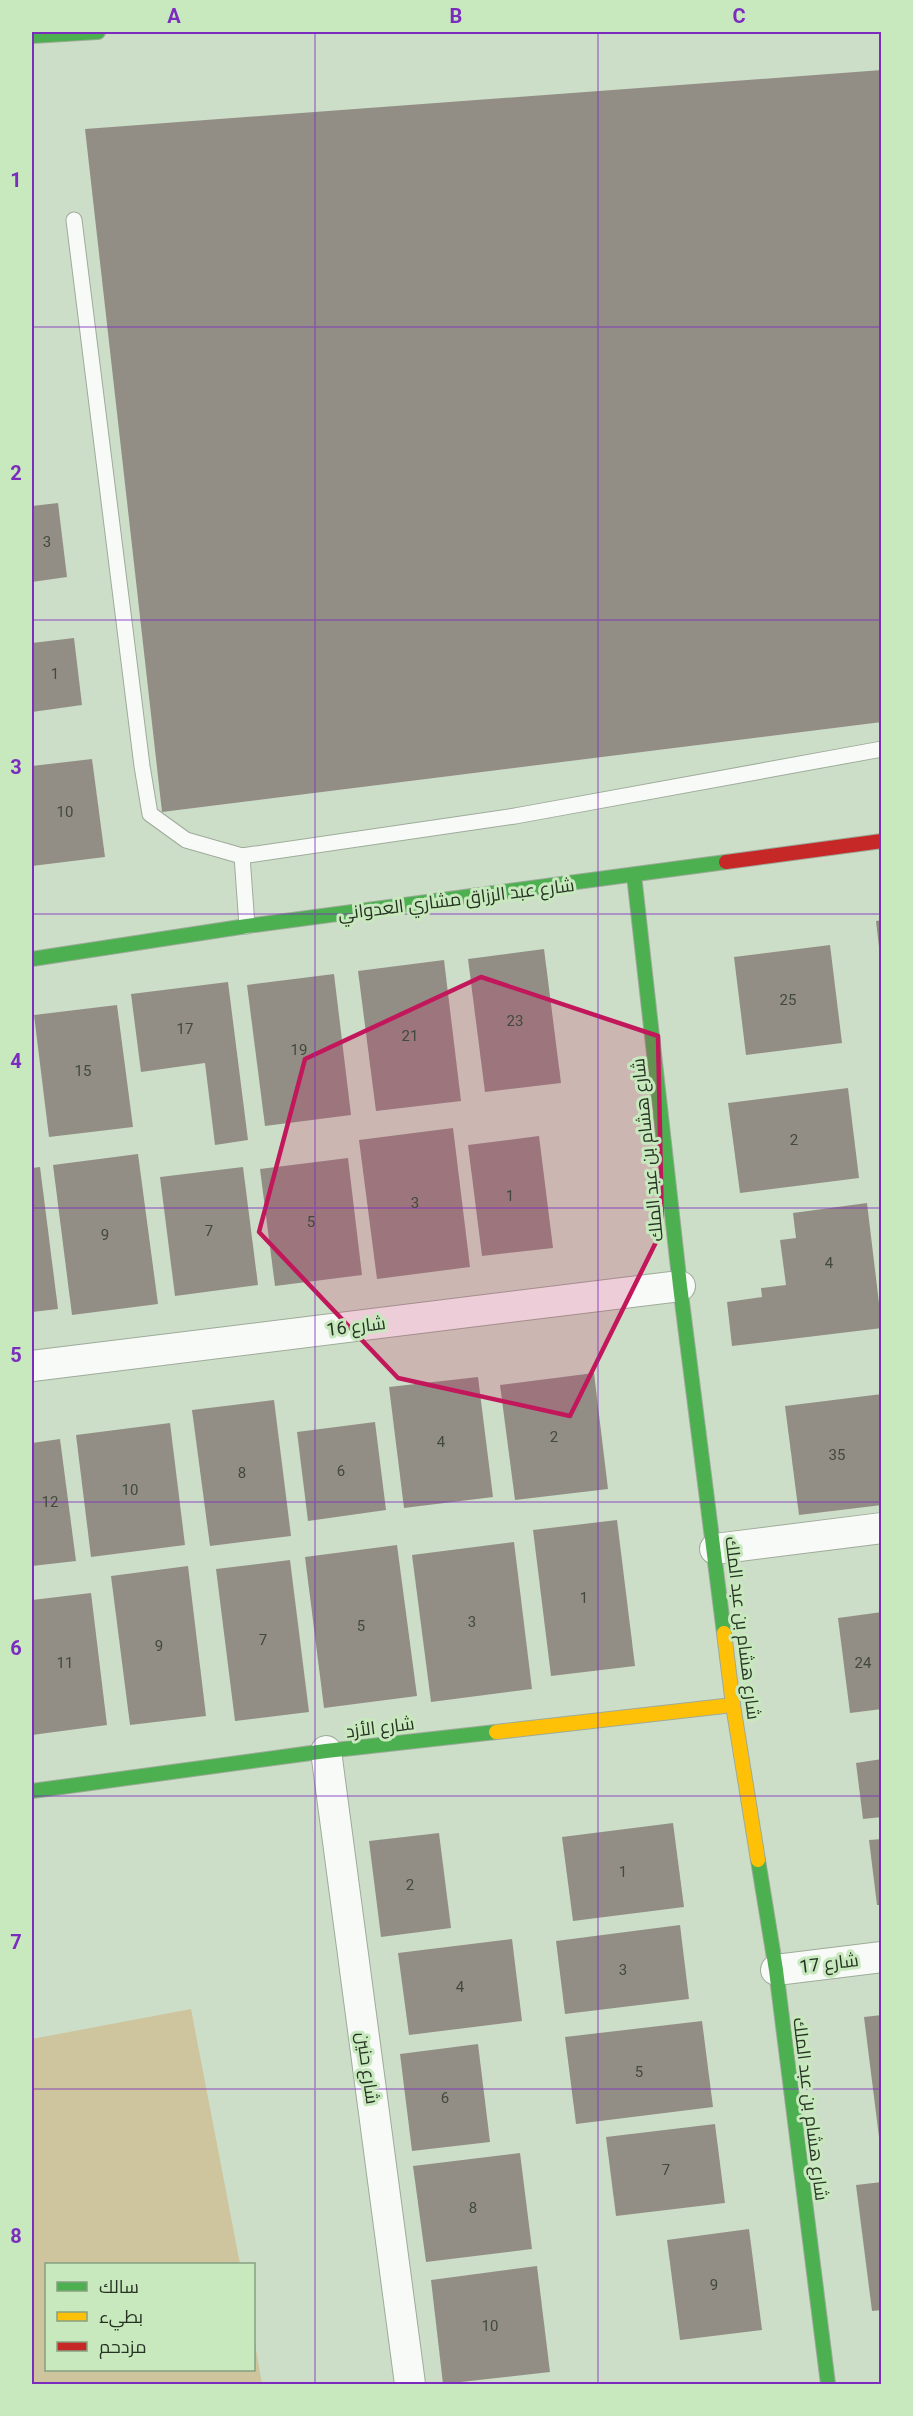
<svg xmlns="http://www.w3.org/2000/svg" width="913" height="2416" viewBox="0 0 913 2416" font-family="Roboto,Cairo,sans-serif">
<rect width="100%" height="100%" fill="#cddec8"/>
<polygon fill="#cec49d" points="191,2009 240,2264 46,2264 46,2370 254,2370 254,2338 262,2384 32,2384 32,2039"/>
<g fill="#938e85">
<polygon points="882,70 882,722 162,812 85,129"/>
<polygon points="58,503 67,577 32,582 32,506"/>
<polygon points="74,638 82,705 32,712 32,643"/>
<polygon points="92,759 105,857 32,866 32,766"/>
<polygon points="882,920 882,956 880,956 876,921"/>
<polygon points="830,945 842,1043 746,1055 734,957"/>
<polygon points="544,949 561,1083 485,1092 468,959"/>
<polygon points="444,960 461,1101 376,1111 358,971"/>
<polygon points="334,974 351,1115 265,1126 247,985"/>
<polygon points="228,982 248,1140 215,1145 205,1063 141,1072 131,994"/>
<polygon points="117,1005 133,1127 49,1137 34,1015"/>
<polygon points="848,1088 859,1178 740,1193 728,1103"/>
<polygon points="453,1128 470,1267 377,1279 359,1140"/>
<polygon points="539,1136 553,1248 482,1256 468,1145"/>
<polygon points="138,1154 158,1304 72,1315 53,1165"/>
<polygon points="348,1158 362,1275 275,1286 260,1169"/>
<polygon points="40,1167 58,1309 32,1312 32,1168"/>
<polygon points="243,1167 258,1285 175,1296 160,1177"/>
<polygon points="867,1203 882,1328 732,1346 727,1302 762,1297 761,1288 786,1285 780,1240 796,1238 793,1213"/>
<polygon points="594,1373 608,1489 515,1500 500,1385"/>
<polygon points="478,1377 493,1497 404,1508 389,1387"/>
<polygon points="882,1394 882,1505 799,1515 785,1406"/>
<polygon points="274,1400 291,1536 210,1546 192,1410"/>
<polygon points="375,1422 386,1510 308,1521 297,1432"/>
<polygon points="170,1423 185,1545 91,1557 76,1435"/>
<polygon points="60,1439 76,1561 32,1566 32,1443"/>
<polygon points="617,1520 635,1666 551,1676 533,1530"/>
<polygon points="514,1542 532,1689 431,1702 412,1555"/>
<polygon points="397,1545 417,1696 324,1708 305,1557"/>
<polygon points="290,1560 309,1712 235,1721 216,1569"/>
<polygon points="188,1566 206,1716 130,1725 111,1576"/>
<polygon points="91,1593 107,1725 32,1735 32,1600"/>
<polygon points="882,1612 882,1709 850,1713 838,1618"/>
<polygon points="882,1759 882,1817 863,1819 856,1763"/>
<polygon points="673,1823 684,1907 573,1921 562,1837"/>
<polygon points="439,1833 451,1928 381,1937 369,1841"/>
<polygon points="882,1839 882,1905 877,1905 869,1840"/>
<polygon points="680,1925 689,1999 565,2014 556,1941"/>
<polygon points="512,1939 522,2021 409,2035 398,1953"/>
<polygon points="882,2015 882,2145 880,2145 864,2017"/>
<polygon points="702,2021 713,2107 576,2124 565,2037"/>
<polygon points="478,2044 490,2142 412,2151 400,2054"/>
<polygon points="715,2124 725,2203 616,2216 606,2137"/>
<polygon points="520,2153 532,2249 426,2262 413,2166"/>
<polygon points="882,2182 882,2310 872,2311 856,2185"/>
<polygon points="749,2229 762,2330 680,2340 667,2240"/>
<polygon points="537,2266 550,2372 443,2384 431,2280"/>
</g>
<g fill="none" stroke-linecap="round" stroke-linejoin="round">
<g stroke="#9eab9a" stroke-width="17">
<g id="lane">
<polyline points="74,220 142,766 150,814 186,840 242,856"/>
<polyline points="247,926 242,856 515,816 882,749"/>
</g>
</g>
<g stroke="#9eab9a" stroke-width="32">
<g id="street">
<polyline points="32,1366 680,1286"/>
<polyline points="715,1549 882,1528"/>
<polyline points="326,1751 410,2384"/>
<polyline points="776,1970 882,1957"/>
</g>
</g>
<g stroke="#9eab9a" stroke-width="16">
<g id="fast">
<polyline points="32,36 98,32"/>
<polyline points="634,875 680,1286 724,1633"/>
<polyline points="32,959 247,926 726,862"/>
<polyline points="32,1791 326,1751 496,1732"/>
<polyline points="758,1860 776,1970 828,2384"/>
</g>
</g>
<g stroke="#9eab9a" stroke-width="16">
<g id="slow">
<polyline points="724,1633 733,1705 758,1860"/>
<polyline points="496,1732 733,1705"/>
</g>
</g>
<g stroke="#9eab9a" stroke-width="16">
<polyline id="jam" points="726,862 882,841"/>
</g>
<use href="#lane" stroke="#f8faf7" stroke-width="15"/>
<use href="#street" stroke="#f8faf7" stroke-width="30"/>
<use href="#fast" stroke="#4caf50" stroke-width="14"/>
<use href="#slow" stroke="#ffc107" stroke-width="14"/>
<use href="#jam" stroke="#c62828" stroke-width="14"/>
</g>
<path fill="#c2185b" fill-opacity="0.2" stroke="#c2185b" stroke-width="4.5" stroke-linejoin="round" d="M 481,977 L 658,1036 L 662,1230 L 570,1416 L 398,1378 L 259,1232 L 305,1059 Z"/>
<path fill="none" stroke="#7b2cbf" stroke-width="1.5" stroke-opacity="0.55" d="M 315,32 L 315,2384M 598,32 L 598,2384M 32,327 L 882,327M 32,620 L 882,620M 32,914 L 882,914M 32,1208 L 882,1208M 32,1502 L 882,1502M 32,1796 L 882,1796M 32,2089 L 882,2089"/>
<g text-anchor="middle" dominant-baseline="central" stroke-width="6" stroke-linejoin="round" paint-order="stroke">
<g font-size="15" fill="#414a3c">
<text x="47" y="542">3</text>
<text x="55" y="674">1</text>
<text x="65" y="812">10</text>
<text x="788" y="1000">25</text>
<text x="515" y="1021">23</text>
<text x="185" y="1029">17</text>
<text x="410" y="1036">21</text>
<text x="299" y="1050">19</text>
<text x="83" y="1071">15</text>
<text x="794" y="1140">2</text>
<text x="510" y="1196">1</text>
<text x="415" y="1203">3</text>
<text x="311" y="1222">5</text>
<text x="209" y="1231">7</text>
<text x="105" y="1235">9</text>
<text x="829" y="1263">4</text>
<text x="554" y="1437">2</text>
<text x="441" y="1442">4</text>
<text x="837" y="1455">35</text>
<text x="341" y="1471">6</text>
<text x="242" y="1473">8</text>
<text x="130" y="1490">10</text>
<text x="50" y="1502">12</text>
<text x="584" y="1598">1</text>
<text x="472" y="1622">3</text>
<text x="361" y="1626">5</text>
<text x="263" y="1640">7</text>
<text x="159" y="1646">9</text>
<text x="65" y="1663">11</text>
<text x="863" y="1663">24</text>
<text x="623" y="1872">1</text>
<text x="410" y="1885">2</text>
<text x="623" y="1970">3</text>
<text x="460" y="1987">4</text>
<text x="639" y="2072">5</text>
<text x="445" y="2098">6</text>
<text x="666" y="2170">7</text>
<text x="473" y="2208">8</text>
<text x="714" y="2285">9</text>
<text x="490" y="2326">10</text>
</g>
<g font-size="18" fill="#263323" stroke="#c8e8be">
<text transform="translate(456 899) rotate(-7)">شارع عبد الرزاق مشاري العدواني</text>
<text transform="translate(647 1150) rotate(-96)">شارع هشام بن عبد الملك</text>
<text transform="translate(356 1326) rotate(-7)">شارع 16</text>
<text transform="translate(743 1628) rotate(83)">شارع هشام بن عبد الملك</text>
<text transform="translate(380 1727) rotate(-7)">شارع الأزد</text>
<text transform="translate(829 1963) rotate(-7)">شارع 17</text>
<text transform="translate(368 2068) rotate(82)">شارع حنين</text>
<text transform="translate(811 2109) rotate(83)">شارع هشام بن عبد الملك</text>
</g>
</g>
<rect width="913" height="2416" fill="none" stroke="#c8e8be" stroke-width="66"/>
<rect x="45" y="2263" width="210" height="108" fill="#c8e8be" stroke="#87a080" stroke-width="1.5"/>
<rect x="57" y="2282" width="30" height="9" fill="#4caf50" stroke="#87a080" stroke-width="1.5"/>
<text x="99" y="2293" font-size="18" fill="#263323">سالك</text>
<rect x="57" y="2312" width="30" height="9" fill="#ffc107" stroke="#87a080" stroke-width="1.5"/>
<text x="99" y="2323" font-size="18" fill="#263323">بطيء</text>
<rect x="57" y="2342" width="30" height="9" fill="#c62828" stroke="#87a080" stroke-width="1.5"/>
<text x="99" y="2353" font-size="18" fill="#263323">مزدحم</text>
<rect x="33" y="33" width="847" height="2350" fill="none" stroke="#7b2cbf" stroke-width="2"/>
<g font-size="20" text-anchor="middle" font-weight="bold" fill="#7b2cbf">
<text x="174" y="23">A</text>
<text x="456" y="23">B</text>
<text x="739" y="23">C</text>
<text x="16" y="187">1</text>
<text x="16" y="480">2</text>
<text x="16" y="774">3</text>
<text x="16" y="1068">4</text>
<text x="16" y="1362">5</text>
<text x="16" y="1655">6</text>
<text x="16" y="1949">7</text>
<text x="16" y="2243">8</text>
</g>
</svg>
